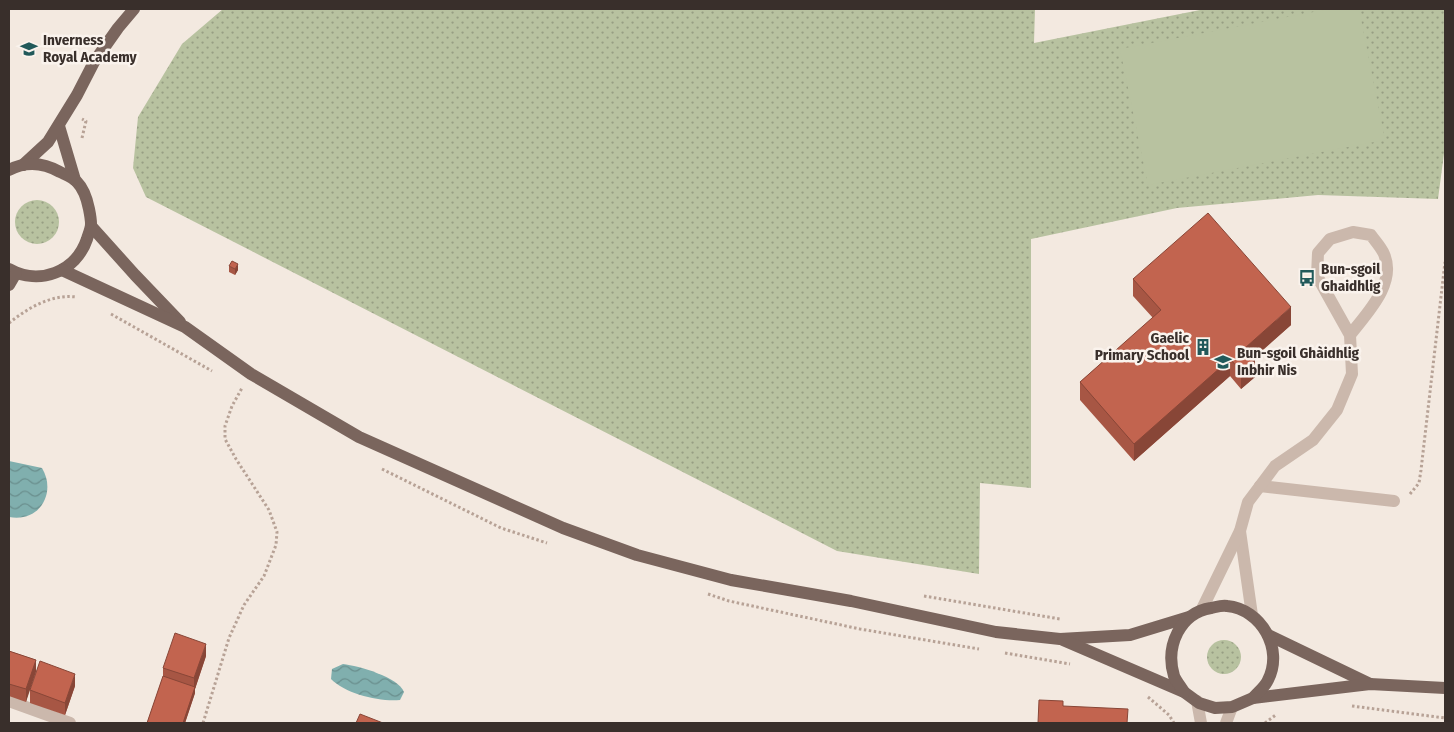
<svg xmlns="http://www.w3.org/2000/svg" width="1454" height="732" viewBox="0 0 1454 732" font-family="'Fira Sans Condensed',sans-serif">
<defs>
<pattern id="grass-dots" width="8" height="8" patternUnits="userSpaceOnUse" patternTransform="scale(1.25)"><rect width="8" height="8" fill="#b8c2a0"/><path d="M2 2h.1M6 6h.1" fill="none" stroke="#979e83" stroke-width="1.8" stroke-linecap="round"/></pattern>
<pattern id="water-waves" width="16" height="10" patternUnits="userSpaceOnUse" patternTransform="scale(1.25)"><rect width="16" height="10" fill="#80afae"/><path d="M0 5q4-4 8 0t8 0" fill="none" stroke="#6a8f8e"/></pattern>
</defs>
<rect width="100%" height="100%" fill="#f3e9e0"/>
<g fill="url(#grass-dots)">
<polygon points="223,9 1035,9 1034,43 1205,9 1445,9 1445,146 1438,199 1318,195 1177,208 1031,239 1031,488 980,483 979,574 837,551 146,197 133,168 138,117 182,44"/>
<circle cx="37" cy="222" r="22"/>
<circle cx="1224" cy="657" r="17"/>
</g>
<polygon fill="#b8c2a0" points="1329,9 1359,9 1385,140 1148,185 1120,49"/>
<g fill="url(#water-waves)">
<path d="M 9,461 L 42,468 C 57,493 39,523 9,517 Z"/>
<path d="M 343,664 C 359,666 398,677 404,692 L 400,700 C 379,702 346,694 331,679 L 332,669 Z"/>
</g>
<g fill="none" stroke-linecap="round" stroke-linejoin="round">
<g stroke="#b7a296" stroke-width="3" stroke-dasharray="2.5 2.5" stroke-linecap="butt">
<polyline points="82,138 86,121 82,119"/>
<polyline points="111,314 212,371"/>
<path d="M 9,323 C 28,308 51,294 76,297"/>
<polyline points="382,469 501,528 547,543"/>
<polyline points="1410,494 1419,483 1421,470 1445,262"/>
<polyline points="708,594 729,601 860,629 979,649"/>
<polyline points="924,596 1060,619"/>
<polyline points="1005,653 1070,664"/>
<polyline points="1148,697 1169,715 1174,723"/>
<polyline points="1352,706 1445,718"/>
<polyline points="203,723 229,638 244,605 264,576 276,545 277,532 269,510 236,459 225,439 225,426 232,406 242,388"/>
<polyline points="1265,723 1277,714"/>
</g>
<g stroke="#cbb8ac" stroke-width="12">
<polyline points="1260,486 1394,501"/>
<polyline points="1240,531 1252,615"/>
<path d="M 1202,609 L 1240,531 L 1248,502 L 1275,466 L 1313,440 L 1337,410 L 1352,374 L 1350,335 L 1317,276 L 1318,253 L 1330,239 L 1353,232 L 1371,235 C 1375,241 1381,247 1384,254 C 1397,284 1366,314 1350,335"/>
<polyline points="9,701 70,723"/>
<polyline points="1197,701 1201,723"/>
<polyline points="1226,723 1232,707"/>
</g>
<g stroke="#7a655d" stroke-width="12">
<polyline points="59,126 75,180"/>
<polyline points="23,165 48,142 77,95 94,62 118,28 134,9"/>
<path d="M 9,170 C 26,161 44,163 60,172 C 66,175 72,177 77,182 C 84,189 87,199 89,209 C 90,214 91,220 91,224 C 91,229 88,235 87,239 C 76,272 39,286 9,269"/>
<polyline points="91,226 135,275 180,322"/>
<polyline points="62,270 185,327 251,374 359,437 563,528 637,555 731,580 851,601 996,632 1060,639 1130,635 1189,617"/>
<polyline points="9,285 16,273"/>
<polyline points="1268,635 1370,684"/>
<polyline points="1063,640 1184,692 1199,703 1215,708 1232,707 1253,698 1370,684 1445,688"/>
<path d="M 1184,692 C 1181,687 1176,681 1174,676 C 1165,646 1180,613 1211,608 C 1216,607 1222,605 1227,606 C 1261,609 1284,649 1268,680 C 1265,687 1258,692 1253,698"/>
</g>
</g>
<g fill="#a75644">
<polygon points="229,266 238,270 235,275 229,272"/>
<polygon points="1133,279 1291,325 1253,358 1255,377 1241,389 1230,376 1134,461 1080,400 1080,382 1153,318 1133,296"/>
<polygon points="9,651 36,660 26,702 9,696"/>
<polygon points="206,656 195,689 195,693 185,723 147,723 163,677 163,668"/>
<polygon points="75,686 65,715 30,703 30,690"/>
</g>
<g fill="#884637">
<polygon points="238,264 238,270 235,275 235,269"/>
<polygon points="1291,307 1291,325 1245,366 1245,348"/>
<polygon points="1230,359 1230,376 1134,461 1134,444"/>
<polygon points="1255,360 1255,377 1241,389 1241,371"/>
<polygon points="206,644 206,656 195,689 195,693 185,723 183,723 194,689 194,678"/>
<polygon points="36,660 36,672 26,702 26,689"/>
<polygon points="75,674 75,686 65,715 65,703"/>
</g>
<g fill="#c2644f" stroke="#884637">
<polygon points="1208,213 1291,307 1245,348 1255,360 1241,371 1230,359 1134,444 1080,382 1161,310 1133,279"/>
<polygon points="232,261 238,264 235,269 229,266"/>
<polygon points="175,633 206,644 194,678 163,668"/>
<polygon points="9,651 36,660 26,689 9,684"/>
<polygon points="40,661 75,674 65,703 30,690"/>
<polygon points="163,676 195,687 183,723 147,723"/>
<polygon points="1039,700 1063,701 1063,706 1128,709 1127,723 1038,723"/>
<polygon points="360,714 383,723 356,723"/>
</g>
<defs>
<g id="school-bare" transform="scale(1.35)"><path d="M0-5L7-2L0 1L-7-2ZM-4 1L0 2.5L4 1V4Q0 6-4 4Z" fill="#21595a" stroke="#faf3ed" stroke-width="2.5" paint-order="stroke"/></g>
<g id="bus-bare" transform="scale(1.35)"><path d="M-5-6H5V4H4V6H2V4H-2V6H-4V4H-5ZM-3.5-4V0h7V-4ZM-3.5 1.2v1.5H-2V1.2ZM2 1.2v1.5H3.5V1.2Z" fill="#21595a" stroke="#faf3ed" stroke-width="2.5" paint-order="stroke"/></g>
<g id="building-bare" transform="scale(1.35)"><path d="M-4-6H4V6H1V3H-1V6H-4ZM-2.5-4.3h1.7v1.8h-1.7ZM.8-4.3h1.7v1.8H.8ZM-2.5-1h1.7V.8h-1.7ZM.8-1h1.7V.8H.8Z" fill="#21595a" stroke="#faf3ed" stroke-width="2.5" paint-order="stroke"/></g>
</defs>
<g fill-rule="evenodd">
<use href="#school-bare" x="29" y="49"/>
<use href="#bus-bare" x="1307" y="278"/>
<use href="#building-bare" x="1203" y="347"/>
<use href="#school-bare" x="1223" y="362"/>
</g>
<g text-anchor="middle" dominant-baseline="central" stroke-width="5" stroke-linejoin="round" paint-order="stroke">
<g font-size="15" font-weight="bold" fill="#392f2b" stroke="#faf3ed" text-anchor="start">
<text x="43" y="40">Inverness<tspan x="43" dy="17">Royal Academy</tspan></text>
<text x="1321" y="269">Bun-sgoil<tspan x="1321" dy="17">Ghaidhlig</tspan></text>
<text x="1189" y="338" text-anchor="end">Gaelic<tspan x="1189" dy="17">Primary School</tspan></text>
<text x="1237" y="353">Bun-sgoil Ghàidhlig<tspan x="1237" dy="17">Inbhir Nis</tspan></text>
</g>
</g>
<rect width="1454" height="732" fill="none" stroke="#392f2b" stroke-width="20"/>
</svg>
